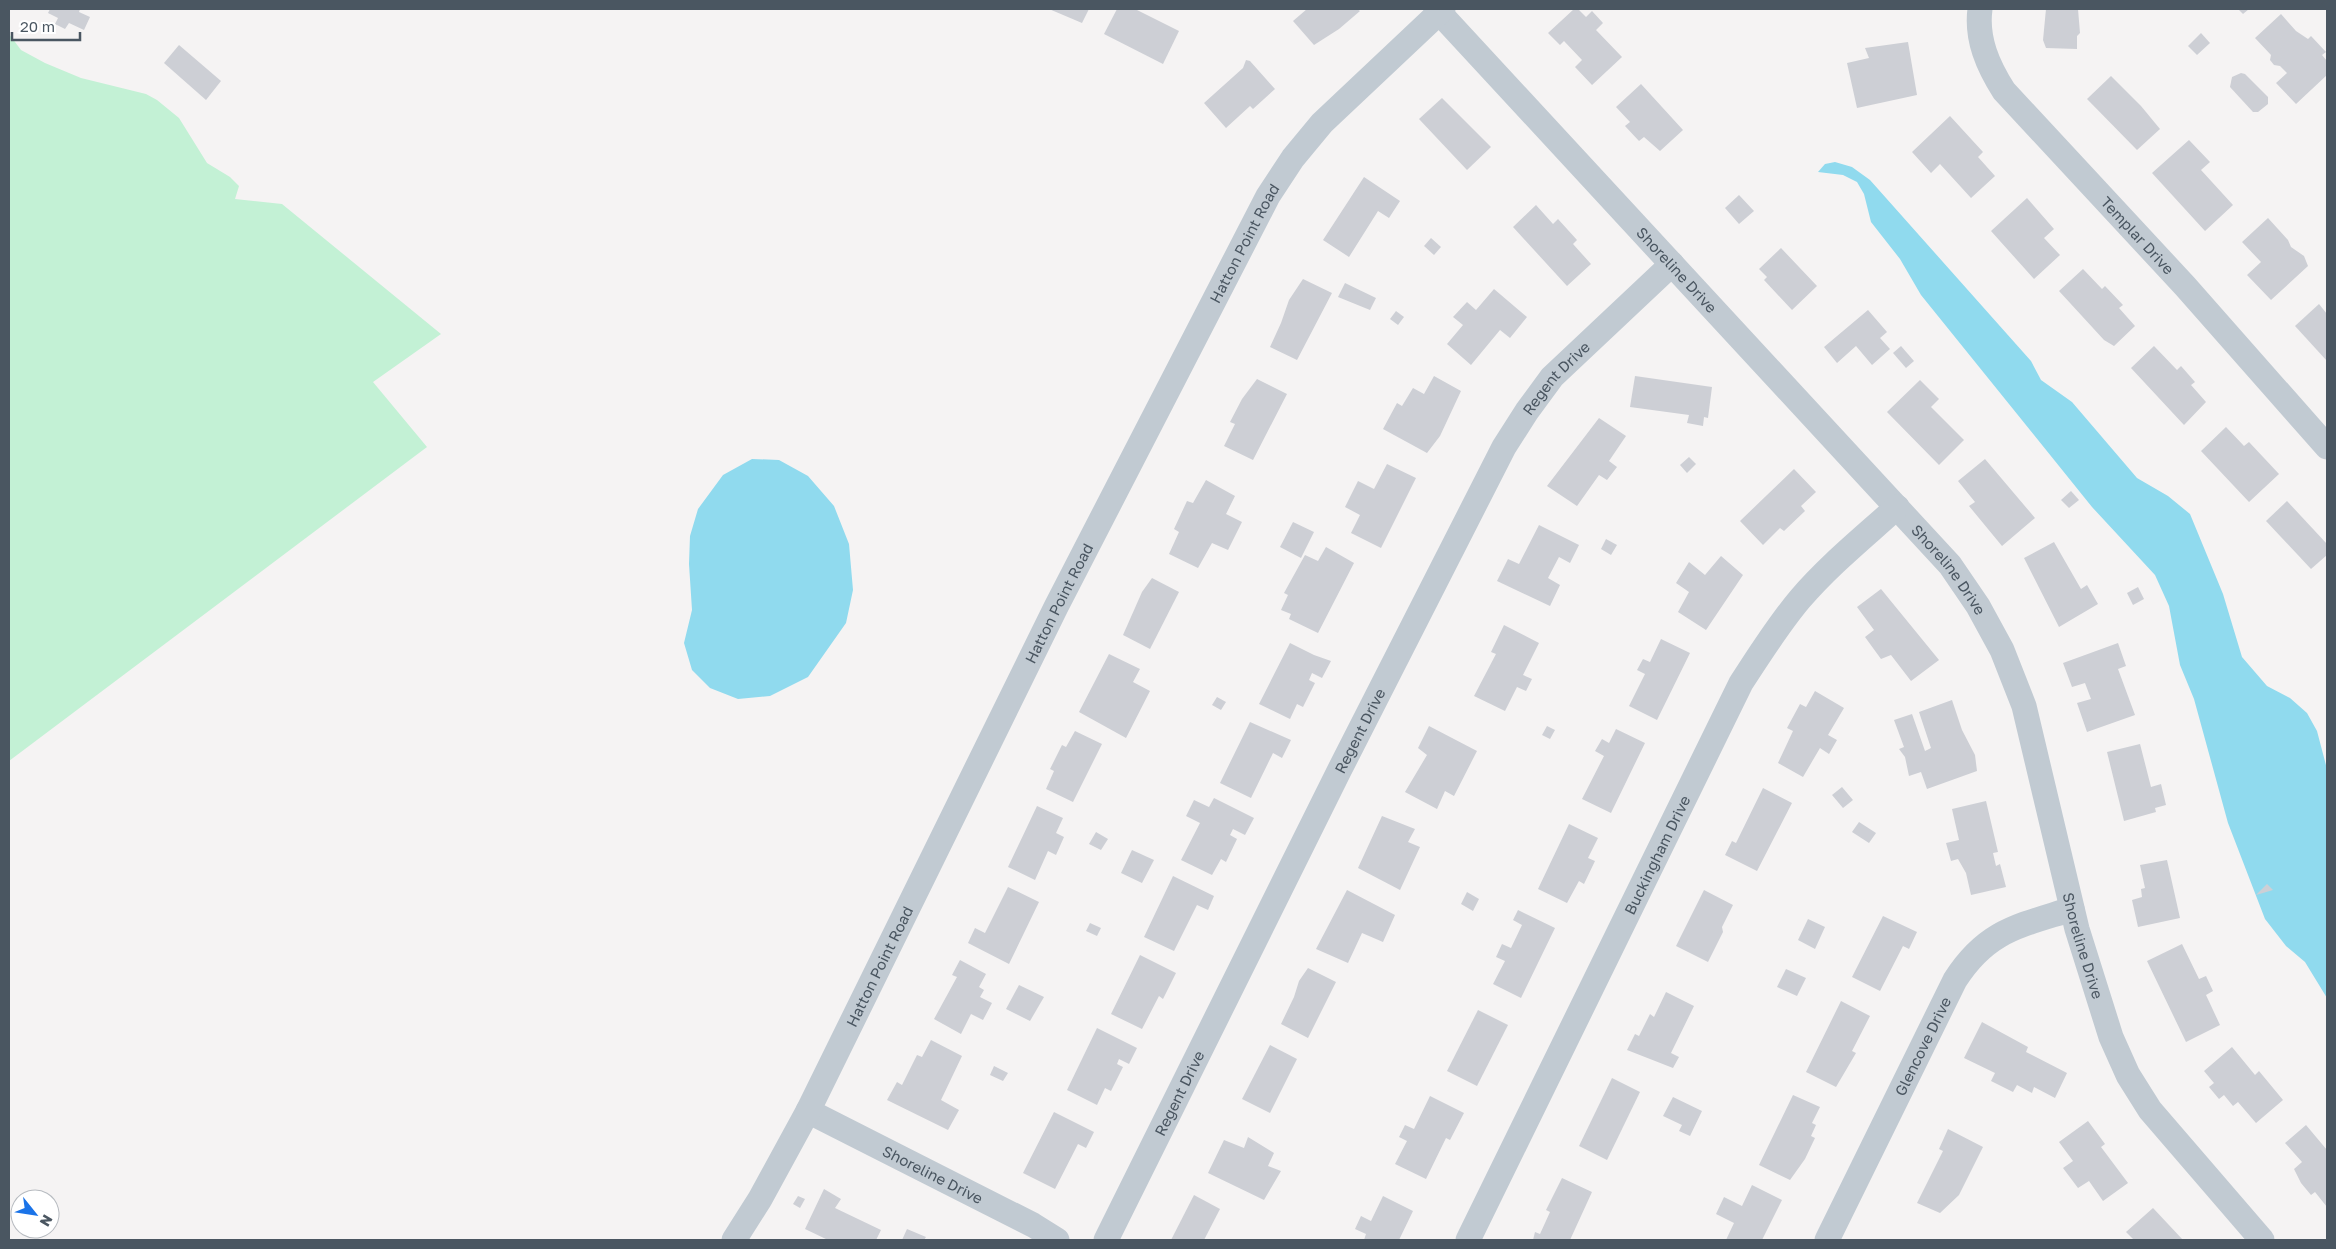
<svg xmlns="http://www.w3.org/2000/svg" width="2336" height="1249" viewBox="0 0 2336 1249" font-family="'Golos Text',sans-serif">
<rect width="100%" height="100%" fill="#f5f3f3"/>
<polygon fill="#c3f1d5" points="9,34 21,50 45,63 81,78 146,94 157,100 179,118 207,163 230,177 239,186 235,199 282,204 441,334 373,382 427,447 9,761"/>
<g fill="#90daee">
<polygon points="1835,162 1852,167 1870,180 2031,361 2041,380 2072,402 2137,478 2168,496 2190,514 2223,594 2242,657 2267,686 2290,698 2307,713 2317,731 2327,769 2327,998 2305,962 2286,946 2265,919 2228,823 2194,699 2180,665 2169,606 2155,575 2092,507 1921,295 1900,259 1871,222 1864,194 1857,182 1843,175 1818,172 1825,164"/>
<polygon points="752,459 779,460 808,476 834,506 849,544 853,590 846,623 808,677 770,696 738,699 710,688 692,670 684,643 692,610 689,564 690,536 698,509 723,475"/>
</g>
<g fill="#cdcfd5">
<polygon points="50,9 80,9 79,12 90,17 84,30 69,23 65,29 55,24 58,18 48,13"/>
<polygon points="1049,9 1089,9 1082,23"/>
<polygon points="1117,9 1135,9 1179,31 1163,64 1104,34"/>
<polygon points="1307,9 1357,9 1360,11 1339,29 1314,45 1293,21"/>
<polygon points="1574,9 1578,9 1586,17 1592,11 1603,23 1596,30 1622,57 1592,85 1575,67 1582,60 1564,41 1560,45 1548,33"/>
<polygon points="2046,9 2078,9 2080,33 2077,36 2077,49 2046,48 2043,40"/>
<polygon points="2238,9 2249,9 2243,14"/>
<polygon points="2281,14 2296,31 2308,39 2311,36 2326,52 2322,55 2327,61 2327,75 2296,104 2276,83 2287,73 2280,66 2274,65 2270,60 2271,55 2255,38"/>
<polygon points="2201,33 2210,43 2197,55 2188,46"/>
<polygon points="1908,42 1917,95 1857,108 1847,63 1869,58 1865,48"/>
<polygon points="179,45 221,81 206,100 164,63"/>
<polygon points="1246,60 1250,61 1275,89 1253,109 1250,106 1226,128 1204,103 1243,68"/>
<polygon points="2241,73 2245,74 2268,97 2268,104 2258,112 2253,112 2230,87 2232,77"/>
<polygon points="2111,76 2141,106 2160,129 2137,150 2087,99"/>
<polygon points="1641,84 1683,130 1660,151 1644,137 1639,141 1625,126 1630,122 1616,107"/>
<polygon points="1442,98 1491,147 1467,170 1419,119"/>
<polygon points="1950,116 1983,152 1978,157 1995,176 1971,198 1940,164 1931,173 1912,152"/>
<polygon points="2189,140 2210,162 2201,170 2233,205 2205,231 2152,173"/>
<polygon points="1364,177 1400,201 1389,218 1378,211 1349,257 1323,240"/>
<polygon points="1739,195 1754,211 1739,224 1725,208"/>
<polygon points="2027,198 2054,229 2044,238 2060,255 2034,279 1991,231"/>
<polygon points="1536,205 1553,224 1558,219 1577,240 1573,244 1591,264 1567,286 1513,227"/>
<polygon points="2268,218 2288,240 2291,247 2304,256 2308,266 2271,300 2247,275 2261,262 2242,242"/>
<polygon points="1431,238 1441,247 1434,255 1424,246"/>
<polygon points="1781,248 1817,286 1792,310 1764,280 1767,277 1759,269"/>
<polygon points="2083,269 2102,289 2105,286 2123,305 2119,308 2135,326 2114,346 2104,340 2059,291"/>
<polygon points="1303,279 1332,293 1297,360 1270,347 1281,323 1289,300"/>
<polygon points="1345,283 1376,298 1370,310 1338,297"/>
<polygon points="1494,289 1527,317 1510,338 1500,330 1471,365 1447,344 1463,325 1453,317 1467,302 1476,310"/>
<polygon points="2319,304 2327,314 2327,361 2295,326"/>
<polygon points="1868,310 1887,332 1880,338 1890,349 1872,365 1856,346 1837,363 1824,347"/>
<polygon points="1396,311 1404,317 1398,325 1390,319"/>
<polygon points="1901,346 1914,361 1906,368 1893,353"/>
<polygon points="2154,346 2177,370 2181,366 2195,382 2191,385 2206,402 2184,425 2131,368"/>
<polygon points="1434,376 1461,391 1440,436 1427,453 1383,429 1397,403 1402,406 1413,388 1424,394"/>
<polygon points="1635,376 1712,387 1708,418 1704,417 1703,426 1687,423 1689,415 1630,407"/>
<polygon points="1257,379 1287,394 1253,460 1224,446 1235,424 1230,422 1242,399"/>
<polygon points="1920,380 1939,399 1931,407 1964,440 1939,465 1887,412"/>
<polygon points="1599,418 1626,436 1609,461 1617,467 1607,480 1599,475 1577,506 1547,486"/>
<polygon points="2226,427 2244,446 2249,442 2279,474 2249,502 2201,451"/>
<polygon points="1689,457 1696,464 1687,473 1680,465"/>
<polygon points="1985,459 2035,518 2002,546 1969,506 1975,502 1958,481"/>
<polygon points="1387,464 1416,478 1381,548 1351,533 1360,515 1345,507 1358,481 1374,489"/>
<polygon points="1794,469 1816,492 1801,506 1805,511 1784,531 1780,528 1763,545 1740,521"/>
<polygon points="1206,480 1235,496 1226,514 1242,522 1228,550 1212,543 1198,568 1169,554 1179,532 1174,529 1187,501 1193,503"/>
<polygon points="2071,491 2079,500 2069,508 2061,500"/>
<polygon points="2287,501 2327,544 2327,555 2311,569 2266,521"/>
<polygon points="1293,522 1314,532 1301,558 1280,547"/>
<polygon points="1539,525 1579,545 1570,563 1559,557 1548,578 1560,585 1550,606 1497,581 1508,559 1519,564"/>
<polygon points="1606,539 1617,545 1611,555 1601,549"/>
<polygon points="2054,542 2081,589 2087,585 2098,604 2059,627 2024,558"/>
<polygon points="1326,547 1354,563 1318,633 1289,619 1291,614 1281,610 1288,595 1284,593 1305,555 1318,561"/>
<polygon points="1721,556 1743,575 1706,630 1678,612 1689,592 1676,583 1689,562 1705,575"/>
<polygon points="1152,578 1179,592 1150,649 1123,635 1142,592"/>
<polygon points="2138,587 2144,599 2133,605 2127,593"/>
<polygon points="1881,589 1939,660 1911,681 1891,655 1881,659 1865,637 1874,630 1857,607"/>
<polygon points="1504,625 1539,643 1523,675 1532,679 1526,691 1517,687 1505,711 1474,696 1496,654 1491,652"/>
<polygon points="1661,639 1690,653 1657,720 1629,706 1645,674 1637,670 1643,659 1650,662"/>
<polygon points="1290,643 1314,655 1331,661 1322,678 1312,673 1309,680 1315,683 1303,707 1297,704 1290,719 1259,704"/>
<polygon points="2118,643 2126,666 2118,669 2135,715 2087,732 2077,703 2091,699 2085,683 2072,687 2063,663"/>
<polygon points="1109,654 1140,669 1133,682 1150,691 1126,738 1079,712"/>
<polygon points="1815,691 1844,708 1828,735 1837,740 1829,754 1820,748 1803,777 1778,763 1793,731 1787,728 1800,704 1806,707"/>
<polygon points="1217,697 1226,702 1221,710 1212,705"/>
<polygon points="1952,700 1962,730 1975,755 1977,771 1927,789 1921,772 1909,776 1905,757 1899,749 1904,747 1894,720 1912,714 1925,751 1931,748 1919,712"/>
<polygon points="1250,722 1291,740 1282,758 1273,753 1251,798 1220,783"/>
<polygon points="1429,726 1477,751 1454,796 1445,791 1437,809 1405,792 1427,755 1418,748"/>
<polygon points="1547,726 1555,730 1550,739 1542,735"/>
<polygon points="1616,729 1645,743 1611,813 1582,799 1604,756 1595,751 1602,739 1609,743"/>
<polygon points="1075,731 1102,744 1073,802 1046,789 1054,771 1050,769 1062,745 1066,747"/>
<polygon points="2140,744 2151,787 2161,784 2166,805 2155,808 2156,812 2124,821 2107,752"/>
<polygon points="1842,787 1853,800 1843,808 1832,795"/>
<polygon points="1763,788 1792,803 1757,871 1725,855 1732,841 1736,843"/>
<polygon points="1214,798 1254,818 1245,835 1233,829 1230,835 1237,839 1226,862 1221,859 1212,875 1181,860 1200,823 1186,816 1194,800 1209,807"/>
<polygon points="1986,801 1998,852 1993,853 1996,866 2000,864 2006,887 1971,895 1966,873 1958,859 1951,861 1946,843 1959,840 1952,809"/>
<polygon points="1037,806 1063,818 1056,833 1064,837 1056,855 1048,851 1035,880 1008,867"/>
<polygon points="1382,816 1415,829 1408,842 1420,847 1400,890 1358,868"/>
<polygon points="1859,822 1876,833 1869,843 1852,832"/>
<polygon points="1569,824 1598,838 1588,858 1595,861 1584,884 1579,881 1567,903 1538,889"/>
<polygon points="1096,832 1108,839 1101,850 1089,844"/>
<polygon points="1132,850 1154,860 1142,883 1121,873"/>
<polygon points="2167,860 2180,918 2138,927 2132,900 2142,897 2141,889 2145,888 2140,865"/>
<polygon points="1173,876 1214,896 1208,910 1197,905 1174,951 1144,937"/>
<polygon points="2267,884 2273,890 2256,895"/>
<polygon points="1008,887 1039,902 1009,964 968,943 975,928 985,933"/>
<polygon points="1347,890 1395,915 1383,942 1362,933 1348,963 1316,949"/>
<polygon points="1704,890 1733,905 1722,927 1723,932 1708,962 1676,946"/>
<polygon points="1467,892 1479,899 1473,911 1461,904"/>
<polygon points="1518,910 1555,928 1521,998 1493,984 1505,961 1496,957 1502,944 1511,948 1522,925 1513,920"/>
<polygon points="1883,916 1917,932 1909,949 1903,946 1880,991 1852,977"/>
<polygon points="1808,919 1825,927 1815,949 1798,940"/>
<polygon points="1090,923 1101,928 1097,936 1086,931"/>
<polygon points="2182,944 2199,979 2206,976 2213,991 2206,995 2220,1025 2186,1042 2147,961"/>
<polygon points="1140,955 1176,973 1163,999 1159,996 1142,1029 1111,1014"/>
<polygon points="960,960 986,974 979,987 984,990 980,997 992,1003 983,1020 971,1014 961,1034 934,1019 957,977 952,975"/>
<polygon points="1308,968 1336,982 1308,1038 1281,1024 1294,997 1299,981"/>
<polygon points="1786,969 1806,978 1797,996 1777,987"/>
<polygon points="1019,985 1044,997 1030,1021 1006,1009"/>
<polygon points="1666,992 1694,1006 1671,1053 1679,1057 1673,1068 1627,1050 1635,1034 1639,1036 1650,1014 1654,1017"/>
<polygon points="1841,1001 1870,1016 1852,1051 1856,1053 1836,1087 1806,1072"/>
<polygon points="1478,1010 1508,1025 1477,1086 1447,1071"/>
<polygon points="1982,1022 2028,1047 2026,1052 2067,1073 2055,1098 2034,1087 2032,1093 2017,1085 2013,1092 1991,1081 1995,1073 1964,1058"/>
<polygon points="1097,1028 1137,1048 1129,1064 1119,1059 1117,1064 1123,1067 1111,1091 1105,1088 1097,1105 1067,1090"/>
<polygon points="931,1040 962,1056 941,1100 959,1110 948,1130 887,1100 897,1082 902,1085 917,1055 922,1057"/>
<polygon points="1270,1045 1297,1059 1270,1113 1242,1099"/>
<polygon points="2232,1047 2255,1075 2259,1071 2283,1100 2256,1123 2238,1102 2233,1106 2224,1095 2219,1099 2209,1087 2214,1083 2204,1071"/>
<polygon points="994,1066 1008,1073 1003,1081 990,1075"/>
<polygon points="1612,1078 1640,1092 1607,1160 1579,1146"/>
<polygon points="1793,1095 1820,1107 1812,1123 1816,1125 1811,1136 1815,1138 1805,1159 1790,1180 1759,1165"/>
<polygon points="1430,1096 1464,1113 1450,1140 1446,1138 1426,1179 1395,1164 1407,1141 1399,1137 1405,1125 1414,1129"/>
<polygon points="1673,1097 1702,1111 1690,1136 1679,1131 1682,1125 1663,1116"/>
<polygon points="1054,1112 1094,1132 1086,1148 1078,1144 1055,1189 1023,1173"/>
<polygon points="2088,1121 2105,1144 2101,1147 2128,1183 2103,1201 2089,1181 2078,1188 2063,1168 2073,1161 2059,1142"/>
<polygon points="2306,1125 2327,1150 2327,1207 2315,1192 2311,1195 2301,1183 2294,1169 2302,1162 2285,1143"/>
<polygon points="1948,1129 1983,1147 1959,1195 1940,1213 1917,1203 1943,1151 1939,1149"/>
<polygon points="1248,1137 1274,1153 1268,1166 1281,1171 1264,1200 1208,1173 1224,1140 1244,1148"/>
<polygon points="1562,1178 1592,1192 1570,1240 1533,1240 1535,1232 1540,1234 1550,1212 1546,1210"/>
<polygon points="1752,1185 1782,1200 1762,1240 1726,1240 1734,1223 1716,1214 1724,1197 1742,1206"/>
<polygon points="824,1189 841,1199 835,1208 881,1230 876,1240 828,1240 805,1229"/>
<polygon points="1194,1195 1220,1209 1204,1240 1171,1240"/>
<polygon points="798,1196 805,1199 800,1208 793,1204"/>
<polygon points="1383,1196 1413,1211 1399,1240 1364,1240 1366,1234 1355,1229 1361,1216 1371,1221"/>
<polygon points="2153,1208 2183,1240 2134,1240 2126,1232"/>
<polygon points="907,1229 926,1237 924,1240 902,1240"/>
</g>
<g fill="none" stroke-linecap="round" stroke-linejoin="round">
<g stroke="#c1cad2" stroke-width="25">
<path id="s1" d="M 1436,9 L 1950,565 L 1978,606 L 2002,650 L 2024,706 L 2077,929 L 2111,1037 L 2128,1075 L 2150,1110 L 2262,1240"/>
<path id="s2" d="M 1980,9 C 1976,39 1988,66 2004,91 L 2185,286 L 2327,447"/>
<path id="s3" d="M 808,1111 L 1033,1225 L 1057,1240"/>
<path id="s4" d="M 734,1240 L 760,1199 L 808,1111 L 1056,607 L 1268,196 L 1293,158 L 1322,123 L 1443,9"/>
<path id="s5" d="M 1106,1240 L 1339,771 L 1504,447 L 1527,411 L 1552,377 L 1672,264"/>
<path id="s6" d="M 1468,1240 L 1741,683 C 1760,654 1778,625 1800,599 C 1829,565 1864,537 1897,507"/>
<path id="s7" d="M 1827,1240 L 1955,980 C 1987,930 2019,926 2072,909"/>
</g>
</g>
<g text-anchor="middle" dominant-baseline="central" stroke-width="4.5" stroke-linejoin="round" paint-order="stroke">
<g font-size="15" fill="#4a5661" stroke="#fff">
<text stroke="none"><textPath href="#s2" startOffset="284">Templar Drive</textPath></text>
<text stroke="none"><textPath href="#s4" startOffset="1120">Hatton Point Road</textPath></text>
<text stroke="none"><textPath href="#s1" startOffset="355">Shoreline Drive</textPath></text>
<text stroke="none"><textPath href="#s5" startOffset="974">Regent Drive</textPath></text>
<text stroke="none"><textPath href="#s1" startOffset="760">Shoreline Drive</textPath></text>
<text stroke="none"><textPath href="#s4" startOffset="715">Hatton Point Road</textPath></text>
<text stroke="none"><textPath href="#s5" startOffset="569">Regent Drive</textPath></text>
<text stroke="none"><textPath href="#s6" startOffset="429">Buckingham Drive</textPath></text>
<text stroke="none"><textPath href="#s1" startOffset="1164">Shoreline Drive</textPath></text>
<text stroke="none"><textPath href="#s4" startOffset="310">Hatton Point Road</textPath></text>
<text stroke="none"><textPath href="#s7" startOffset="216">Glencove Drive</textPath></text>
<text stroke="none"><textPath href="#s5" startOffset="164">Regent Drive</textPath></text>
<text stroke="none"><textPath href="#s3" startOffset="140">Shoreline Drive</textPath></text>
</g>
</g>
<rect width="2336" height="1249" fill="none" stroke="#4a5661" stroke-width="20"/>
<g transform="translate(35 1214) rotate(120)"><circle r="24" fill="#ffffff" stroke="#b7bbc0"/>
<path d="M0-4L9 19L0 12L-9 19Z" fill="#1a73e8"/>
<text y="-8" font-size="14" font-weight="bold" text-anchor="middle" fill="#4a5661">N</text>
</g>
<path d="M12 32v8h68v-8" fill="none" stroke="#4a5661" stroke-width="2.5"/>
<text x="20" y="32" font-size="15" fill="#4a5661" stroke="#ffffff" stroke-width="4" paint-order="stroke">20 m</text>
</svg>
